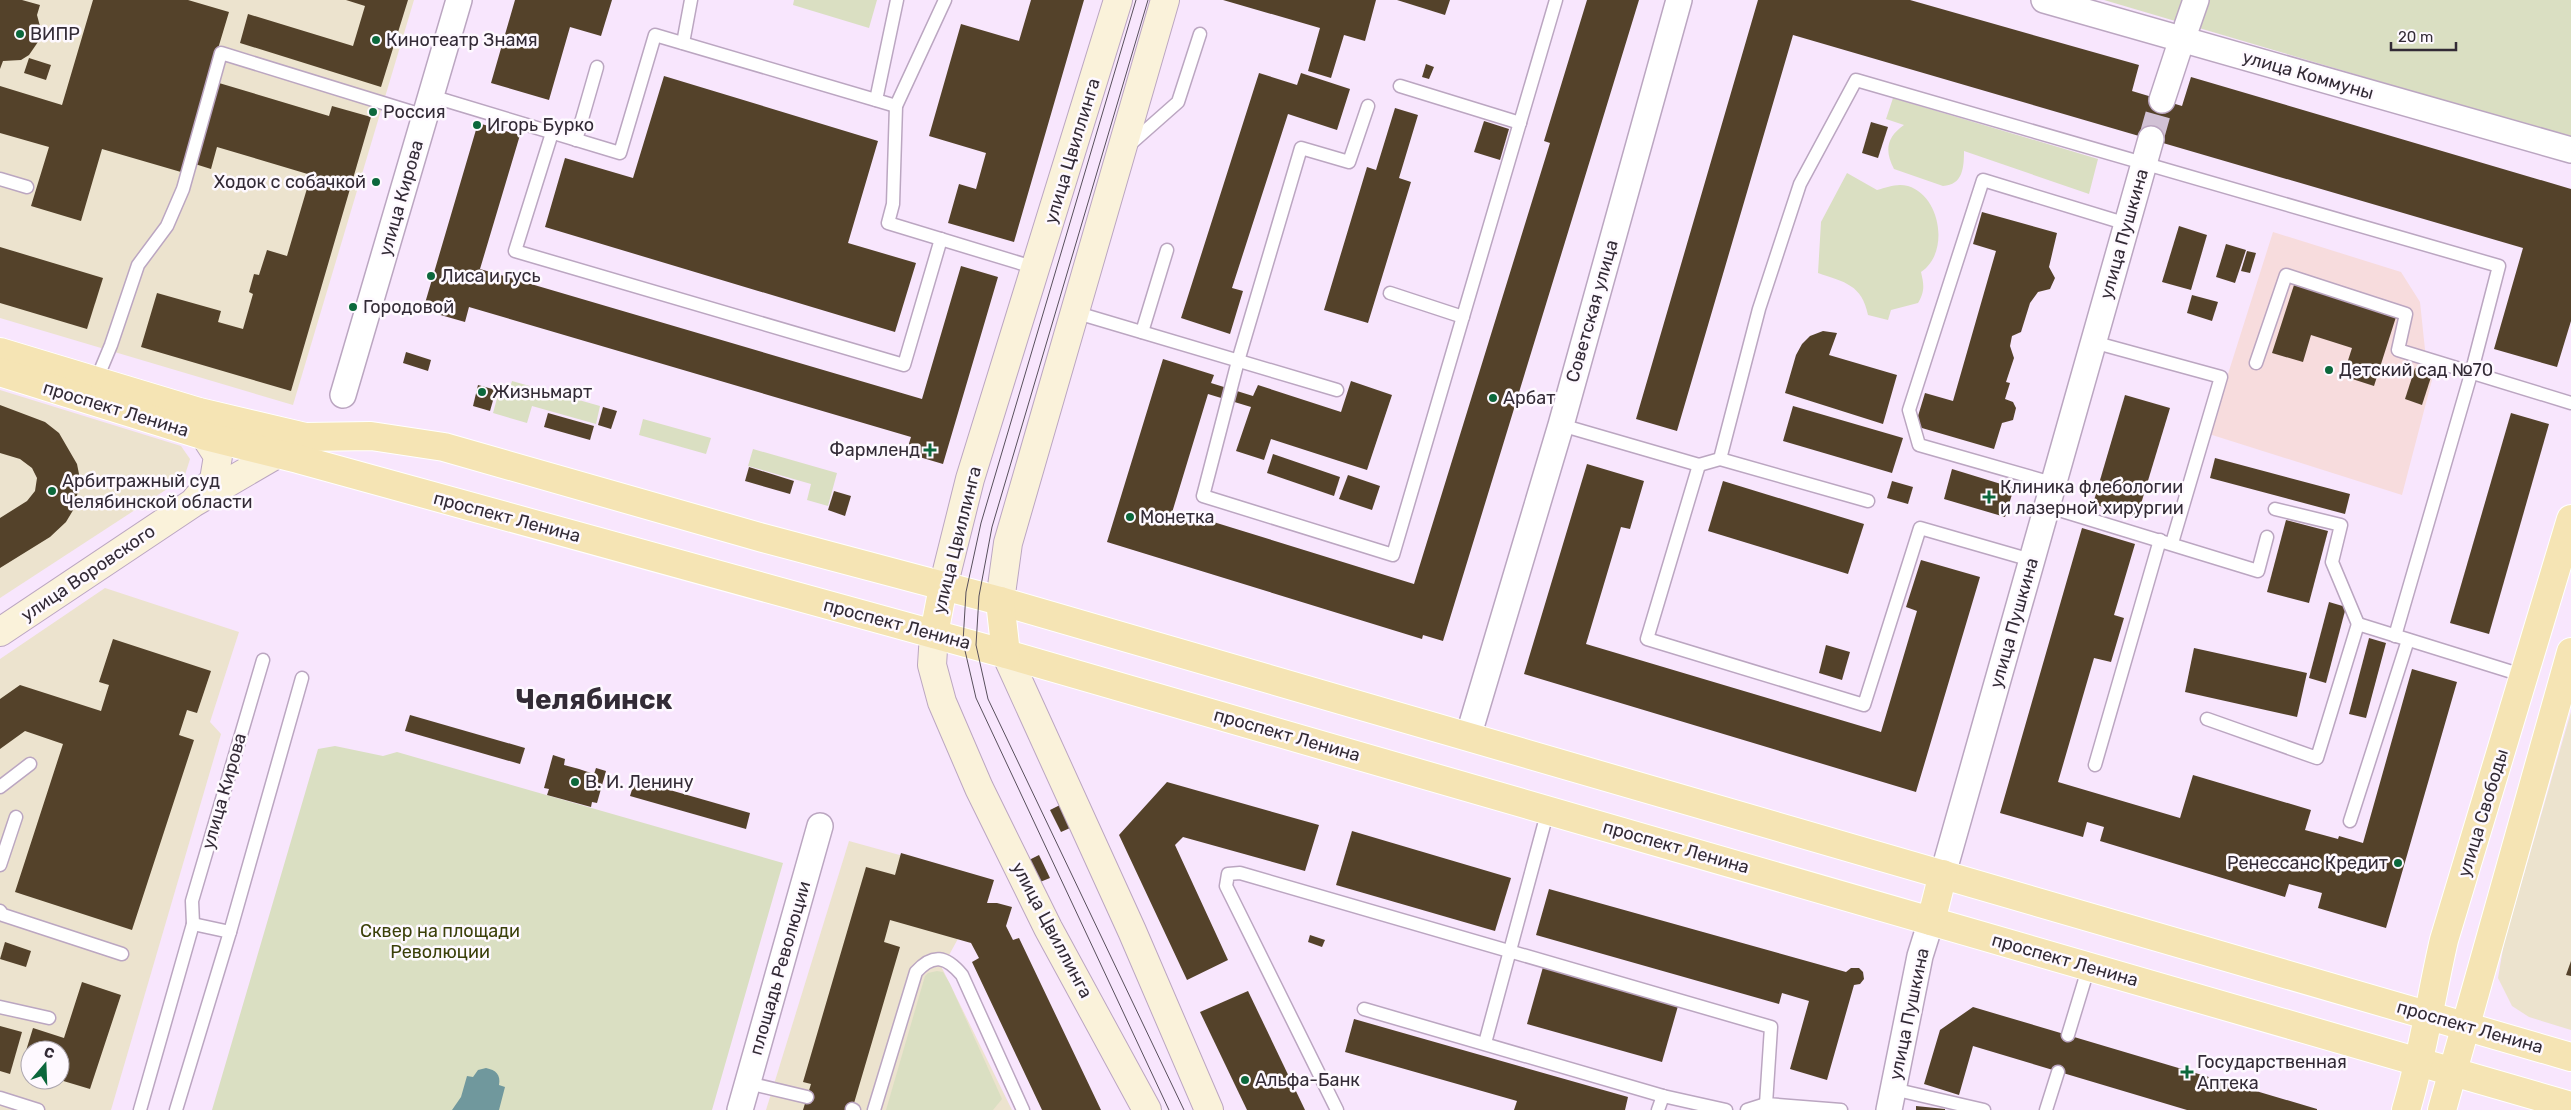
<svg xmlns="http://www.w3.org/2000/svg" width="2571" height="1110" viewBox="0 0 2571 1110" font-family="Rubik,sans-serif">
<rect width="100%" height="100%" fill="#f8e6fd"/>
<g fill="#ece3ce" fill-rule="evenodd">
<polygon points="0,0 414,0 293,405 0,318"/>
<polygon points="0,390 181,446 190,459 184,478 0,598"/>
<path d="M 105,588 L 239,632 L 210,722 L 221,734 L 111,1110 L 0,1110 L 0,659 ZM 30,1050 L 60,1050 L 60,1080 L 30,1080 Z"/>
<polygon points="2571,712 2571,1030 2529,1017 2512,1006 2498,978 2504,943"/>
<polygon points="849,841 990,880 942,968 1012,1110 766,1110"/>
</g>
<polygon fill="#f7dcdd" points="2273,232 2401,272 2420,302 2426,359 2432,380 2402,495 2209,434"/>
<g fill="#dadfc2">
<polygon points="794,0 877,0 869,28 793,5"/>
<polygon points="2104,0 2571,0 2571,138"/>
<path d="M 1893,98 L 2098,159 L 2089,194 L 1964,151 C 1964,167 1963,185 1943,186 L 1894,169 C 1884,150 1887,137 1904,125 L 1886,119 Z"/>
<path d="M 1847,173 L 1877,190 C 1888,187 1897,183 1908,186 C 1941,196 1950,253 1921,272 C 1924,285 1925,291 1918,303 L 1891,310 L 1888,320 L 1868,315 C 1862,285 1845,282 1818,273 L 1821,222 Z"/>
<polygon points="512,381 600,406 596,424 532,406 527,423 493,413 499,391 508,393"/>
<polygon points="643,419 711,438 706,454 639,435"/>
<polygon points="753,449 837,473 828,506 807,500 811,484 748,466"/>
<polygon points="335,746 383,756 397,752 783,863 712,1110 212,1110 318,749"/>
<polygon points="937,971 943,972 950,984 1002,1099 993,1110 886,1110 925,976 928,973"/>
</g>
<path fill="#70989d" d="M 486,1068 C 496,1070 501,1075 499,1085 L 505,1087 L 499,1110 L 452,1110 L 461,1097 L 467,1076 L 473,1077 L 478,1070 Z"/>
<g fill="#54422a">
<polygon points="0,0 22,0 40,5 37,15 41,30 40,39 29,55 21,60 3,61 0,69"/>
<polygon points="93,0 188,0 229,12 181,172 102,149 81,221 31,206 49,147 0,133 0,86 62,105"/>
<polygon points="346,0 408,0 381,87 240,43 248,14 353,46 365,6"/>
<polygon points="515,0 612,0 601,36 570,27 549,100 491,83"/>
<polygon points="1031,0 1084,0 1014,242 948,223 959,184 976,189 986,153 929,136 961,24 1019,41"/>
<polygon points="1223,0 1376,0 1365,41 1344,35 1331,78 1308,71 1320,28"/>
<polygon points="1397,0 1450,0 1445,15"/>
<polygon points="1587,0 1639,0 1443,641 1423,635 1422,639 1107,542 1163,359 1214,375 1211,383 1253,396 1258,385 1341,412 1351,381 1392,395 1367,470 1271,439 1264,460 1236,451 1251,407 1208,394 1171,516 1205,526 1207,520 1414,584 1550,143 1544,141"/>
<polygon points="1758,0 1910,0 2139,65 2132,91 2182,106 2191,77 2571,189 2571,321 2557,367 2494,349 2523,248 1793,35 1677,431 1636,419"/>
<polygon points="29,58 51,65 46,80 24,73"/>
<polygon points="1426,64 1434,67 1429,79 1422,77"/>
<polygon points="1259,73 1297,85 1301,73 1350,89 1337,130 1288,114 1232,288 1243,291 1230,334 1181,318"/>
<polygon points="664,76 878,141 848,243 916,263 895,332 545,227 565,158 633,178"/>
<polygon points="219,83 329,116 332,106 371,117 291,391 141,347 157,293 221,311 218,322 243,329 253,294 249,292 254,274 259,275 267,250 287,256 311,175 217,147 211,169 195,164"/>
<polygon points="1395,108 1418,115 1399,178 1411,182 1368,323 1324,310 1367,167 1376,170"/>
<polygon points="1484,121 1509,129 1500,160 1474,152"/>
<polygon points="1871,122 1888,127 1878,158 1862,153"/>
<polygon points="478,123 520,135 480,269 922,399 961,266 998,277 943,464 906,453 911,437 469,307 465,322 423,310"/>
<polygon points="1982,212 2057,233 2049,267 2055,278 2050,289 2038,292 2030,303 2021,332 2012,336 2010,346 2014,358 2006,382 2010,383 2005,399 2013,402 2016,408 2013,420 2002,423 1994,449 1915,426 1925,393 1953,401 1996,251 1973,244"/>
<polygon points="2179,226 2207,235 2191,290 2162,282"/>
<polygon points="2226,244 2246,250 2235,283 2216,277"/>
<polygon points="0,247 103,278 87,329 0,303"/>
<polygon points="2247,251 2256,253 2250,273 2241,271"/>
<polygon points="2294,285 2396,317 2374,386 2343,376 2352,348 2311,335 2303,362 2272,353"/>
<polygon points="2192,295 2218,302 2212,321 2187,313"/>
<polygon points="1823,331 1837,333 1829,355 1897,375 1883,424 1785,393 1796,355 1802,344 1810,336"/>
<polygon points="406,352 431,360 428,371 403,363"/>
<polygon points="2415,368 2432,374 2422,405 2405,399"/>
<polygon points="478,385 496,390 490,411 473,406"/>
<polygon points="2125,395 2170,408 2137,517 2093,504"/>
<polygon points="0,405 45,422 59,433 77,464 80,479 75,507 66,522 50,537 0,568 0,518 27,501 35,491 37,478 32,468 20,459 0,453"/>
<polygon points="1793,406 1903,438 1892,473 1783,441"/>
<polygon points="603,407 617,411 611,429 598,425"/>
<polygon points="548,413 594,426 590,440 544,427"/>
<polygon points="2511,413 2549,424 2489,634 2450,623"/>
<polygon points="1273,454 1340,477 1334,496 1267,473"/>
<polygon points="2215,458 2350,494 2345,514 2210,478"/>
<polygon points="1587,464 1644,481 1630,529 1621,527 1586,644 1881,732 1917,611 1906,607 1921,560 1980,577 1916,792 1524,674"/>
<polygon points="749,467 794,481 790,494 745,481"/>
<polygon points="1952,469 2014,488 2005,517 1944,499"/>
<polygon points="1348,475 1380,486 1372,510 1339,499"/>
<polygon points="1723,481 1864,524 1848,574 1708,531"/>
<polygon points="1892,481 1913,487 1908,504 1887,498"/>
<polygon points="834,491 851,496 845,516 828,510"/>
<polygon points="2286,520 2328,531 2309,603 2267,592"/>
<polygon points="2082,528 2135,544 2114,615 2124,618 2111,662 2094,658 2058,782 2180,818 2193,775 2311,810 2305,830 2338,839 2339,836 2363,843 2412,669 2457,682 2386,928 2318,908 2322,893 2289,884 2285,897 2100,841 2104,827 2087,822 2083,837 2000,813"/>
<polygon points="2329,602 2346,607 2326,683 2309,678"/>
<polygon points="2369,638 2386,643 2366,718 2349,714"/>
<polygon points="113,639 211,671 197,713 187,710 179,735 194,740 132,930 15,892 63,744 25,731 0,749 0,699 20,685 101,711 109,685 99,682"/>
<polygon points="1826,645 1850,652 1842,680 1819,673"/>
<polygon points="2194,648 2307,673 2297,717 2185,692"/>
<polygon points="410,715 525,748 520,764 405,731"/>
<polygon points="553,755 565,759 564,765 579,769 594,774 596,768 606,771 597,803 592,802 591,807 547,795 549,789 544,788"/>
<polygon points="635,780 750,813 746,829 630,796"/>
<polygon points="1167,782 1319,825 1305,871 1183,837 1175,845 1228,960 1187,980 1119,835"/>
<polygon points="1060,805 1070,828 1061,832 1050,810"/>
<polygon points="1352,831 1511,878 1495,931 1336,885"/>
<polygon points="901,853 994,880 987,903 997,903 1012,907 1006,926 1013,940 1019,938 1101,1110 1042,1110 972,962 979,958 971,943 890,920 884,942 900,947 852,1110 803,1110 811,1084 803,1082 866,867 895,875"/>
<polygon points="1039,855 1050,878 1040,882 1029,860"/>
<polygon points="1549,889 1846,972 1851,968 1859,968 1863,972 1864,979 1860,984 1854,985 1827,1080 1790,1069 1809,1001 1782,993 1779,1004 1536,935"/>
<polygon points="1310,935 1325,940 1322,947 1308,942"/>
<polygon points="5,942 31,951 26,967 0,959"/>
<polygon points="2571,961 2571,976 2566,975"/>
<polygon points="1543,967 1678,1006 1662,1062 1527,1024"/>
<polygon points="82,982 121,995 90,1089 60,1080 60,1050 30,1050 30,1070 21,1067 33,1028 64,1038"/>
<polygon points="1248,991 1305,1110 1247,1110 1200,1012"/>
<polygon points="1973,1007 2317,1109 2317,1110 2187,1110 1973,1046 1959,1095 1924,1084 1940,1030"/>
<polygon points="1354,1019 1628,1097 1625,1110 1514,1110 1517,1101 1345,1052"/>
<polygon points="0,1026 22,1032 10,1074 0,1071"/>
<polygon points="1916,1106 1945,1109 1945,1110 1916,1110"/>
</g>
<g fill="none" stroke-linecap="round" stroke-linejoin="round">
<polyline stroke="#d1c1d5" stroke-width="25" stroke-dasharray="25 12" stroke-linecap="butt" points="2151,139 2162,100"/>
<g stroke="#bba6c1" stroke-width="15">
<g id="lane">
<polyline points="945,0 896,106 893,204 888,223 1036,268"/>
<polyline points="683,43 691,0"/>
<polyline points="1400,86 1520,123"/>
<polyline points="431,96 620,153 655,35 896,106"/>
<polyline points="876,100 897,0"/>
<polyline points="1368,106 1349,162 1301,148 1238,361 1203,496 1393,555 1556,0"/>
<polyline points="552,133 515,251 904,365 941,239"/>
<polyline points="576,140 597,67"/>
<polyline points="1127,147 1178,102 1200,34"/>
<polyline points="0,179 27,187"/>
<polyline points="1390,293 1463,317"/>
<polyline points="1074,312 1337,390"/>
<polyline points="1142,332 1167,250"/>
<polyline points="2093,342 2221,377 2172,543"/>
<polyline points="2256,363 2286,275 2406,314 2398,350 2571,403"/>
<polyline points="96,381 111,345 138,265 167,226 183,189 221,53 425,116"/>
<polyline points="1561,425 1699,465 1720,459 1759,309 1800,184 1856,80 2499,266 2471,374 2395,636"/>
<polyline points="1720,459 1868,501"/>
<polyline points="1699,465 1647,639 1864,705 1920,528 2031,560"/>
<polyline points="2052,483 1919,445 1909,410 1983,180 2127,224"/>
<polyline points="2046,506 2258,571 2267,537"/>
<polyline points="2275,509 2341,525 2332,562 2358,624"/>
<polyline points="2207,719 2317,758 2358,624 2525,676"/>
<polyline points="2095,765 2160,540"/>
<polyline points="0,787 30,764"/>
<polyline points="2350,821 2408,640"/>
<polyline points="0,865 16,817"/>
<polyline points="0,911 3,915 122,954"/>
<polyline points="193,924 192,901 263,660"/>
<polyline points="230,932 302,678"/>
<polyline points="0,1007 49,1018"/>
<polyline points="1364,1009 1663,1096 1726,1110"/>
<polyline points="2068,1035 2089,966"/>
<polyline points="1485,1043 1548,810"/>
<polyline points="748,1083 807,1097"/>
<polyline points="1893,1089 1984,1110"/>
<polyline points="0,1098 38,1110"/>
<polyline points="852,1109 854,1110"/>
<polyline points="140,1110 193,924 230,932 176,1110"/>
<path d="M 874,1110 L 916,972 C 933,953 946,956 962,975 L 1023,1110"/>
<polyline points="1337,1110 1226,886 1228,874 1240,873 1771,1027 1766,1104 1841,1110"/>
<polyline points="1658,1110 1663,1096"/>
<polyline points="1747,1110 1766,1104 1765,1110"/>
<polyline points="2046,1110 2058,1072"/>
</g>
</g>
<g stroke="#bba6c1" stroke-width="28">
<g id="street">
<polyline points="2044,0 2571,150"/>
<polyline points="2187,26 2196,0"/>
<polyline points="2162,100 2182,39"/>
<polyline points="343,395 459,0"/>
<polyline points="1468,737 1561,425 1679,0"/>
<polyline points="1943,874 2151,139"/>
<polyline points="740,1110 820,826"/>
<polyline points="1889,1110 1920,956 1931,921"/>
</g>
</g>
<g stroke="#bba6c1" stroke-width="30">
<g id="secondary">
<polyline points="197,498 214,480 218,456 205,436"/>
<polyline points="943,587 970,479 1118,0"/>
<polyline points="1000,601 1008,543 1165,0"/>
<polyline points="0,632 193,503 277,454"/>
<polyline points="934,634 932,665 942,702 979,788 1048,928 1147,1110"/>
<polyline points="1006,654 1132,931 1209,1110"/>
</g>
</g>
<g stroke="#fff" stroke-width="30">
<g id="primary">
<polyline points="0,352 199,412 305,437 371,436 444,447 763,538 1000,601 2571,1057"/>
<polyline points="0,372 205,436 298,459 1006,654 2571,1106"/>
<polyline points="1000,601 1006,654"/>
<polyline points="934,634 943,587"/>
<polyline points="1931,921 1943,874"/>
<path d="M 2406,1110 C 2423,1054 2431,996 2444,940 L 2571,519"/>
<polyline points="2442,1110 2571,652"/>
</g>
</g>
<use href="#lane" stroke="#fff" stroke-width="12"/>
<use href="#street" stroke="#fff" stroke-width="25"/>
<use href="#secondary" stroke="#faf2da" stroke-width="28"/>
<use href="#primary" stroke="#f5e4b4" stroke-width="28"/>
<g stroke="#584f5c" stroke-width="1">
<polyline points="1136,0 981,523 966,592 963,642 976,698 1169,1110"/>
<polyline points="1148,0 992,527 979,596 976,645 988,699 1184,1110"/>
</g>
</g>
<g fill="#0c683c" stroke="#fef9ff" stroke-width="2">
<circle cx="20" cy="34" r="5"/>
<circle cx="376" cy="40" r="5"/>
<circle cx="373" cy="112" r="5"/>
<circle cx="477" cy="125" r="5"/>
<circle cx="376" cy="182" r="5"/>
<circle cx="431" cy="276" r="5"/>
<circle cx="353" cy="307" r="5"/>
<circle cx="2329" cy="370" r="5"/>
<circle cx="482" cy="392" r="5"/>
<circle cx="1493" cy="398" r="5"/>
<path d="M927.5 442.5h5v5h5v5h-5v5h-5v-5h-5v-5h5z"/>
<circle cx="52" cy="491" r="5"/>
<path d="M1986.5 489.5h5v5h5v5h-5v5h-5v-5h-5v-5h5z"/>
<circle cx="1130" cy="517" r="5"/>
<circle cx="575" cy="782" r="5"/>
<circle cx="2398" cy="863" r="5"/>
<path d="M2184.5 1064.5h5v5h5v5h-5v5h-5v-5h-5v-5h5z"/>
<circle cx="1245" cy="1080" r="5"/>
</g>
<g text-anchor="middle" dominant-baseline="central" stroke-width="5" stroke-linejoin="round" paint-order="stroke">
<g font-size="18" fill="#332b36" stroke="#fef9ff" text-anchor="start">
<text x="30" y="34">ВИПР</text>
<text x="386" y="40">Кинотеатр Знамя</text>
<text x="383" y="112">Россия</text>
<text x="487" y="125">Игорь Бурко</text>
<text x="366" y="182" text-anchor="end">Ходок с собачкой</text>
<text x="441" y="276">Лиса и гусь</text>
<text x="363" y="307">Городовой</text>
<text x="2339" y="370">Детский сад №70</text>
<text x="492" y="392">Жизньмарт</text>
<text x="1503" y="398">Арбат</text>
<text x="920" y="450" text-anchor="end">Фармленд</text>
<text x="62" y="481">Арбитражный суд<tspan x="62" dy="21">Челябинской области</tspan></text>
<text x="2000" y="487">Клиника флебологии<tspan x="2000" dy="21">и лазерной хирургии</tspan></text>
<text x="1140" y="517">Монетка</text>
<text x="585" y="782">В. И. Ленину</text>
<text x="2388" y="863" text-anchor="end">Ренессанс Кредит</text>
<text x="2197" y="1062">Государственная<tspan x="2197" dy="21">Аптека</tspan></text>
<text x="1255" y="1080">Альфа-Банк</text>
</g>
<g font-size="18" fill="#332b36" stroke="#fef9ff">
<text transform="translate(2308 75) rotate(16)">улица Коммуны</text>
<text transform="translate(1072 151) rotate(-73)">улица Цвиллинга</text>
<text transform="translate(401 198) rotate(-74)">улица Кирова</text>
<text transform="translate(2124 234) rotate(-74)">улица Пушкина</text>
<text transform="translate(1592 311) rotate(-74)">Советская улица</text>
<text transform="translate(116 409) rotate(17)">проспект Ленина</text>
<text transform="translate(507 517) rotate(15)">проспект Ленина</text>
<text transform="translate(957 540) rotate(-76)">улица Цвиллинга</text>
<text transform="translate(88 573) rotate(-34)">улица Воровского</text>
<text transform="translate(2014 623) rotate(-74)">улица Пушкина</text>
<text transform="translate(897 624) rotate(15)">проспект Ленина</text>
<text transform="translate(1287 735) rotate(16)">проспект Ленина</text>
<text transform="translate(224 791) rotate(-74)">улица Кирова</text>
<text transform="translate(2483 813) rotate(-73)">улица Свободы</text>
<text transform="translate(1676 847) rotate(16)">проспект Ленина</text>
<text transform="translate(1052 930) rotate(62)">улица Цвиллинга</text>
<text transform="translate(2065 960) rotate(16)">проспект Ленина</text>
<text transform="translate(780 968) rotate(-74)">площадь Революции</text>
<text transform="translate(1909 1014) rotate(-78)">улица Пушкина</text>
<text transform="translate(2470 1027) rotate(16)">проспект Ленина</text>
</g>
<g font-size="18" fill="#3b4009" stroke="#fef9ff">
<text x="440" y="931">Сквер на площади<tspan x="440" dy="21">Революции</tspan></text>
</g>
<g font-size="28" font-weight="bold" fill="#332b36" stroke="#fef9ff">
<text x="594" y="699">Челябинск</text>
</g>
</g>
<g transform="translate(45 1065) rotate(19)"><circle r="24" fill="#fef9ff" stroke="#ada7af"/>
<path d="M0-4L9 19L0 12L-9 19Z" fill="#0c683c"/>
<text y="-8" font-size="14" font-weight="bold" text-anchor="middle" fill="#332b36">С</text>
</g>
<path d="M2391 42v8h65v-8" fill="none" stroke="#332b36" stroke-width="2.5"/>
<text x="2398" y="42" font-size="15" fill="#332b36" stroke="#fef9ff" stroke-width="4" paint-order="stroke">20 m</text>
</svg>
